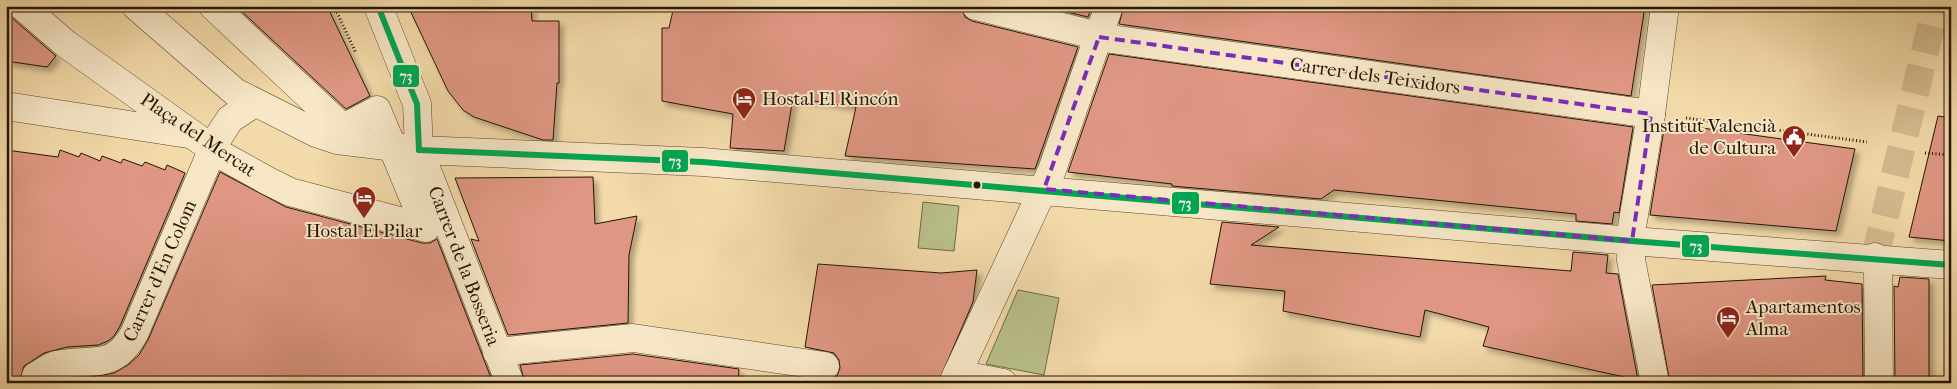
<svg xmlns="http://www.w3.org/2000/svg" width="1957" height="389" viewBox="0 0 1957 389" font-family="'IM FELL French Canon',serif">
<defs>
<filter id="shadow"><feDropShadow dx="4.5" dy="4.5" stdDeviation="2.5" flood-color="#0004"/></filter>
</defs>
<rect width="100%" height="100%" fill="#f3daa9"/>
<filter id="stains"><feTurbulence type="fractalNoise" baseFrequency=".004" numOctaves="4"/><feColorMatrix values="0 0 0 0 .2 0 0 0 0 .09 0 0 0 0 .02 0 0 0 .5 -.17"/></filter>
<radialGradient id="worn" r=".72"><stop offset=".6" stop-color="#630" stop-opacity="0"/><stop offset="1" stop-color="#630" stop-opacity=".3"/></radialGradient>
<g fill="#b9c08a" stroke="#6e6a47">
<polygon points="923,202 959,206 954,251 918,248"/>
<polygon points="1018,290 1059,298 1044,375 986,364"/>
</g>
<g fill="#df9783" stroke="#241504" filter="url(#shadow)">
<polygon points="6,6 12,18 56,56 47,67 6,61"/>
<polygon points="236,6 327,6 370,96 346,109"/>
<polygon points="408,6 531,6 532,21 559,21 559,83 557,83 553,140 543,140 474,117 463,110 448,91"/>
<polygon points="674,6 961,6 965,17 972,21 1078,47 1035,169 845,156 856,107 793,98 784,151 730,148 733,114 662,101 662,28 669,28"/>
<polygon points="1043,6 1092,6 1088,17"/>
<polygon points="1124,6 1645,6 1631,96 1119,24"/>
<polygon points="1109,54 1633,127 1619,213 1614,212 1612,224 1576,221 1576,214 1334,190 1321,199 1172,186 1172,184 1068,172"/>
<polygon points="1938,116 1951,118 1951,241 1909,237"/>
<polygon points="1665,123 1855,149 1836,231 1650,215"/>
<polygon points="6,150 58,157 60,150 79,157 81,153 100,161 102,156 121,163 123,159 142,166 145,162 165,170 167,165 185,173 120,326 114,336 108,341 98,345 67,347 44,353 24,366 19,383 6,383"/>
<polygon points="220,172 286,207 422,243 430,243 437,239 493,383 55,383 114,373 128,365 139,355 148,340"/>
<polygon points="593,177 595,224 637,216 629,255 628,323 508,335 471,239 479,241 455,178"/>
<polygon points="1222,222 1279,227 1251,245 1571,271 1573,252 1608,255 1606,273 1618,274 1638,380 1483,346 1489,327 1425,310 1420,337 1283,311 1285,291 1210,284"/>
<polygon points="818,264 941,273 977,270 973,302 938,383 801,383 802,378 830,381 837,376 840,368 839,360 834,353 805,347"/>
<polygon points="1826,276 1825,280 1862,284 1863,383 1670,383 1652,285"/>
<polygon points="1900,277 1929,279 1929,383 1895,383 1894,286 1898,287"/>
<polygon points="633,354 739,369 738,383 525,383 520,365"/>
</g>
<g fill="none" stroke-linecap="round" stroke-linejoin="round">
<polyline stroke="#d4bc90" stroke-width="28" stroke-dasharray="28 14" stroke-linecap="butt" points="1875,257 1936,6"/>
<g stroke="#58462d" stroke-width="29">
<g id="pedestrian">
<polyline points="22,6 66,44 221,155 268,181 290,192 426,228 377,110 343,128 213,6"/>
<polyline points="136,6 235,92 316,133 337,140 419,150 510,383"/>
<polyline points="976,6 1111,39 1651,114"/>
<polyline points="6,106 188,134"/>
<polyline points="497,352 633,338 825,366"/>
<polyline points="957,374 1003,383"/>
<polyline points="1655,383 1631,260 1632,227 1651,114 1665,6"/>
</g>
</g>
<g stroke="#58462d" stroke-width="29">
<g id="minor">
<polyline points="378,6 417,104 419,150 703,162 1632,241 1951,265"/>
<polyline points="1875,257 1878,274 1879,383"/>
<path d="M 34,383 L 36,376 C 42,373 49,367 56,365 C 93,357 112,372 134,334 L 217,139 L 230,119 L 247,108"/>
<polyline points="953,383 1052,170 1109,6"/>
</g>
</g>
<g stroke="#241504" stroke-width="3" stroke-dasharray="1 2.5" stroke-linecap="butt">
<polyline points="334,6 356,53"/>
<polyline points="1949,57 1951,58"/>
<polyline points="1686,118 1867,142"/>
<polyline points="1925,153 1951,155"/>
</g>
<use href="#pedestrian" stroke="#f7e7c7" stroke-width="28"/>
<use href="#minor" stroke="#f7e7c7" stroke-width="28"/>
<g stroke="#f7e7c7" stroke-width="10">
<g id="bus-1">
<polyline points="378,6 417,104 419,150"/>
<polyline points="419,150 703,162 1632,241 1951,265"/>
</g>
</g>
<use href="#bus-1" stroke="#00a651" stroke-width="6"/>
</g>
<path fill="none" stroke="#7b2cbf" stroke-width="4" stroke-dasharray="10 6" stroke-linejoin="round" d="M 1099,37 L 1651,114 L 1632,241 L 1044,189 Z"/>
<defs>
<g id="hotel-pin" transform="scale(1.25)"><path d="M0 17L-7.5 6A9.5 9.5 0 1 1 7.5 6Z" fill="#8f2418" stroke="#f7e7c7"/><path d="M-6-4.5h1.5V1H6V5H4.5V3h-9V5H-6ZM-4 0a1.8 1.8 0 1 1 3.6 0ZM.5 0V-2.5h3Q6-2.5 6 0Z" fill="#fff"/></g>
<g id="civic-pin" transform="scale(1.25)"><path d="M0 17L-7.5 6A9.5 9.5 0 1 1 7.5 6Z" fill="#8f2418" stroke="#f7e7c7"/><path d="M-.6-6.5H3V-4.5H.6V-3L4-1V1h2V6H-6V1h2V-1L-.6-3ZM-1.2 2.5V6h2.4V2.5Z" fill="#fff"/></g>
</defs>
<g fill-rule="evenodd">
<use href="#hotel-pin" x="744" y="99"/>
<use href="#civic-pin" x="1794" y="137"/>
<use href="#hotel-pin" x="364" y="198"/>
<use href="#hotel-pin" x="1728" y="318"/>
</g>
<circle fill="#241504" stroke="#f7e7c7" stroke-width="2" cx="977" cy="185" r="4.5"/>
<g text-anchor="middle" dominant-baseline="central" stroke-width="4" stroke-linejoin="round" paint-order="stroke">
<g font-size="19" fill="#241504" stroke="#f7e7c7">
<text transform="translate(1375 76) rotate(8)">Carrer dels Teixidors</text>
<text transform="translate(198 135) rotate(34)">Plaça del Mercat</text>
<text transform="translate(464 266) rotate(69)">Carrer de la Bosseria</text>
<text transform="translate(160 271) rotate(-66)">Carrer d'En Colom</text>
</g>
<g font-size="19" fill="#241504" stroke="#f7e7c7" text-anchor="start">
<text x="762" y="99">Hostal El Rincón</text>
<text x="1776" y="126" text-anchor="end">Institut Valencià<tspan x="1776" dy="22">de Cultura</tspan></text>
<text x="364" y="231" text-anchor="middle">Hostal El Pilar</text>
<text x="1746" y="307">Apartamentos<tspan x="1746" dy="22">Alma</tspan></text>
</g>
</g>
<g stroke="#f7e7c7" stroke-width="2">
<rect x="392" y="64" width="28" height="24" rx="5" fill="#00a651"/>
<rect x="661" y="149" width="28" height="24" rx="5" fill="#00a651"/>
<rect x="1171" y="191" width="29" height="24" rx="5" fill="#00a651"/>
<rect x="1681" y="234" width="29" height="24" rx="5" fill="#00a651"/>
</g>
<g font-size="14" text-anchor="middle" font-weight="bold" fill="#fff">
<text x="406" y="81">73</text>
<text x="675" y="166">73</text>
<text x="1185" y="208">73</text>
<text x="1696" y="251">73</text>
</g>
<rect width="1957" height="389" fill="none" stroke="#f3daa9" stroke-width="25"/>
<rect x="8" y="8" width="1942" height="374" fill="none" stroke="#241504" stroke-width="2.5"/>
<rect x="12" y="12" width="1932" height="364" fill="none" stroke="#241504"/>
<rect width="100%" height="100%" filter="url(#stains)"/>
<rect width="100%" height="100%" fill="url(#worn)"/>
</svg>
